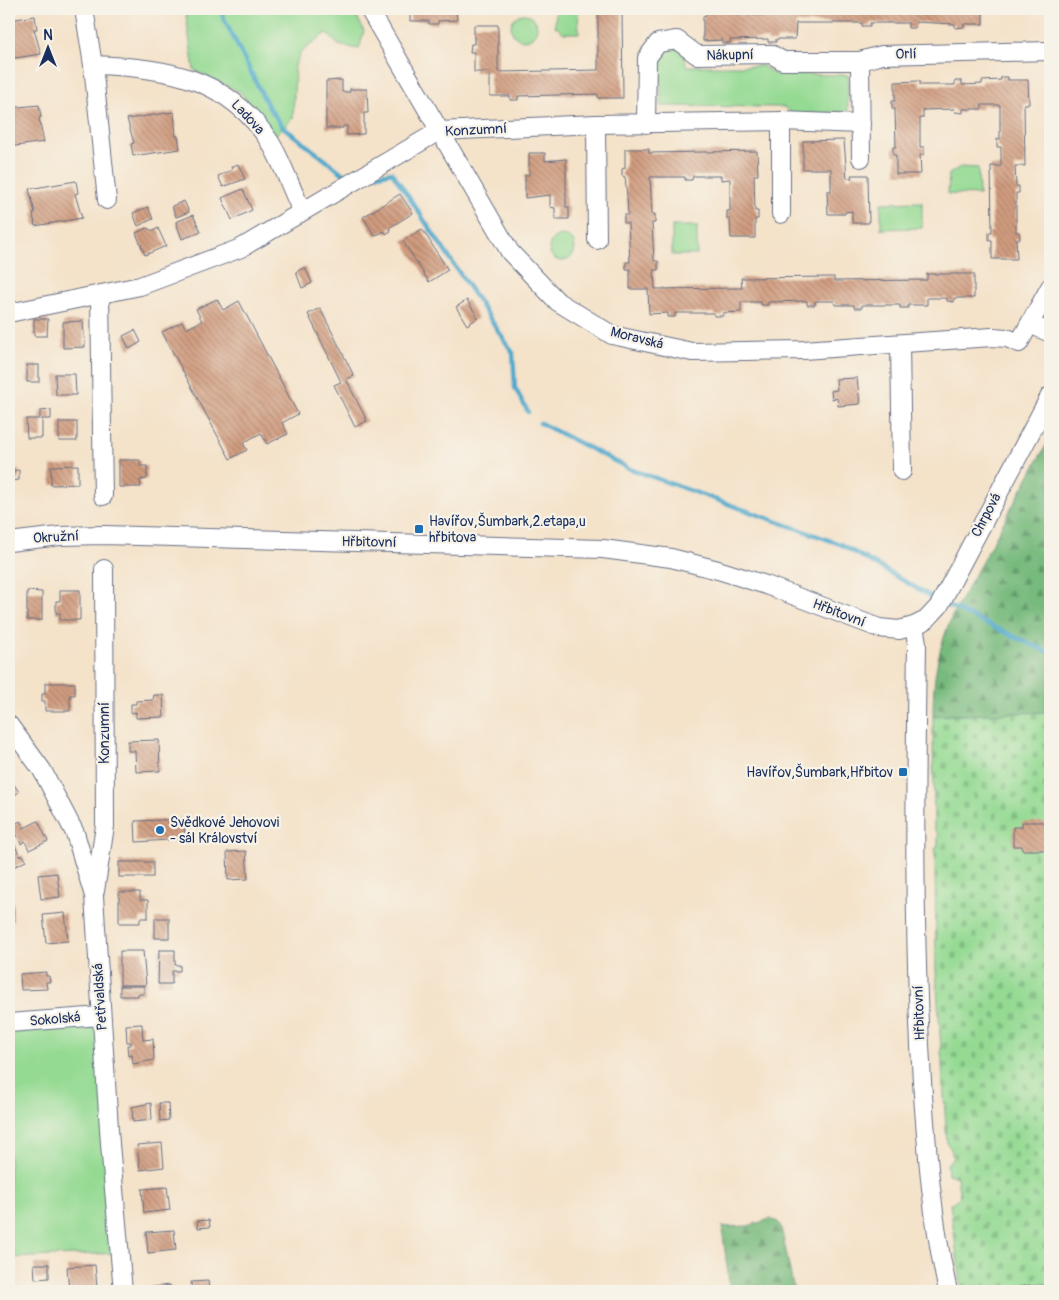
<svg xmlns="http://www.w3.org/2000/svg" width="1059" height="1300" viewBox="0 0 1059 1300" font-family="Pangolin,sans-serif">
<defs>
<pattern id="forest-firs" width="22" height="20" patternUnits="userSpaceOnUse" patternTransform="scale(1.25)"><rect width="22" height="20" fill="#77ba7d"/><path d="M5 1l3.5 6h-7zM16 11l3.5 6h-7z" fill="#61986a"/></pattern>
<pattern id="cemetery-stones" width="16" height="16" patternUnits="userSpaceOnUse" patternTransform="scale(1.25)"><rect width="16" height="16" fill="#94da93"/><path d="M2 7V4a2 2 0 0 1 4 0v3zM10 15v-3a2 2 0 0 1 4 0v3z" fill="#7fbb81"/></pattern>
<pattern id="building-back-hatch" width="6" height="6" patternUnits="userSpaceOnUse" patternTransform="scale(1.25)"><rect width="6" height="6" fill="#d19c7f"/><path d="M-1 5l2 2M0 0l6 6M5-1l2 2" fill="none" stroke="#a9806b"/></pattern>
</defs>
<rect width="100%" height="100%" fill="#f7f3e8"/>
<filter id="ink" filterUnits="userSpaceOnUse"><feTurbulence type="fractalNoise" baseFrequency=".02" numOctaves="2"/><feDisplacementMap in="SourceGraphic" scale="10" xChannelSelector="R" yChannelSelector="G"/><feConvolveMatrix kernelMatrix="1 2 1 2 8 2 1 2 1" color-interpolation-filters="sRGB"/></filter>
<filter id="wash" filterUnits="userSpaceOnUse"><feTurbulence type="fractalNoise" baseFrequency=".0096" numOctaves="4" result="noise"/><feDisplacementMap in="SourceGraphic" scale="20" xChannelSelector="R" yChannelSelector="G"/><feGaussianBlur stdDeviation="1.12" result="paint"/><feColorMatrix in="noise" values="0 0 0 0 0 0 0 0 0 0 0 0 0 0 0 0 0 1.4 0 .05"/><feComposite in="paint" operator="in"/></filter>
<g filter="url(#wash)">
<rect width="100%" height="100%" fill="#f4e2c9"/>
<g fill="#94da93" stroke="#588478">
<polygon points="185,9 353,9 364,31 359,49 338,45 326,33 300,53 295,65 293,118 274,136 240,92 194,70"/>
<polygon points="556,9 578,9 579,33 564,33 555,26"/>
<circle cx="524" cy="27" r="13"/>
<polygon points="672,47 682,51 687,66 763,66 774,74 848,75 848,112 793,114 784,107 661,106 661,79 655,79 656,58 660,50"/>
<polygon points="960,167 978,168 979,195 948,194 949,174"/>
<polygon points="922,202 922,228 881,229 881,203"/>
<rect x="672" y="226" width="25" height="29"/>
<circle cx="562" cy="248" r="13"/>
<polygon points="101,1016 119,1253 9,1258 9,1023"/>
</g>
<g fill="url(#forest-firs)" stroke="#49746e">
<path d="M 1050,438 L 1050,712 L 933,716 C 933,678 937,652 952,616 Z"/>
<polygon points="770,1219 778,1222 781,1227 794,1291 730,1291 722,1227 748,1226"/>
</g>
<polygon fill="url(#cemetery-stones)" stroke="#588478" points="1050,712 1050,1291 1045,1291 1044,1283 992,1291 962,1291 950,1204 960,1197 957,1177 948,1174 947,1164 953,1158 951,1149 947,1143 936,970 935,850 938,845 938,834 934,829 933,716"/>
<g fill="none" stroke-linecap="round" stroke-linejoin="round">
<g stroke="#4ea9cc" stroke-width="4.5">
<polyline points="221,9 223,17 268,106 283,127 350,179"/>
<polyline points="378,175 392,172 513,353 515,388 528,412"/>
<polyline points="540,423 630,469 840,544 937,600"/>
<polyline points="944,604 1050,653"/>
</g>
</g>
<g id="blocks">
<g fill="url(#building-back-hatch)">
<polygon points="410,9 456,9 457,20 438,21 438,24 429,24 429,21 410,21"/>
<polygon points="598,9 622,9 623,98 598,98 598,94 518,96 518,100 510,100 510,96 490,96 490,72 474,72 474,52 470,52 471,44 474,44 474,25 498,25 498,72 598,70"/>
<polygon points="706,9 731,9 731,12 739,12 739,15 768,15 768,12 776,11 776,15 796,14 795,9 983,9 983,24 964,24 964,27 955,28 955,24 916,22 915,28 908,28 908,23 870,23 870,26 862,26 862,23 796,23 795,39 776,39 776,42 768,42 768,39 730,40 730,43 722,43 722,40 703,41 703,16 706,15"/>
<polygon points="35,16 37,29 34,29 41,54 9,59 9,20"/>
<polygon points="1001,77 1008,77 1008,80 1028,80 1029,104 1024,104 1025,166 1015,166 1016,186 1019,186 1019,193 1016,193 1016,232 1019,232 1020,239 1016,239 1017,259 992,259 992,240 989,240 989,232 992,232 991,166 1001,166 1001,147 997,147 997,139 1000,139 1000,105 982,105 982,109 963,109 963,113 955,112 954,109 923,110 923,118 920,118 920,147 924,147 924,154 920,155 921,174 896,174 896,155 893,155 893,147 896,147 895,109 892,109 892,101 895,101 895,82 920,81 920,85 955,85 955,81 962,81 962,85 982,84 982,81 1001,80"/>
<polygon points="342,80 342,92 350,92 350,89 367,89 368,113 364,113 364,134 347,135 347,126 343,126 343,128 326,128 326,81"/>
<polygon points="39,105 41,117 39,118 44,142 9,147 9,108"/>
<polygon points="174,112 176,136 178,136 180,149 133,156 131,144 134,143 127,119"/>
<polygon points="844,140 847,178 852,178 851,175 868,175 869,223 852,223 852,211 845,212 845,214 828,214 827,191 831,191 831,169 803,169 803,141"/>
<polygon points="625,149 649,149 649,153 757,151 758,175 754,175 755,211 758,211 758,219 755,219 755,238 731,238 730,219 727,219 727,211 730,211 730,179 721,180 721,176 693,176 692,180 685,180 685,177 650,177 652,214 655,214 655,223 652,223 654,261 658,261 658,270 654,270 655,289 742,288 741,278 834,277 834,281 927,280 927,274 974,274 974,298 954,298 954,302 947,301 947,298 927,298 927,305 908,305 908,308 900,308 900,305 862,305 862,308 854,308 854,305 835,305 834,301 815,301 815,305 807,305 807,301 768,302 768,305 761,305 761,302 741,302 741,312 723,313 723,316 714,316 714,313 675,313 675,317 668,317 668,313 649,314 648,289 630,289 630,269 626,269 626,262 630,262 628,223 624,223 624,215 628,215 627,196 625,177 622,176 622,169 625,168"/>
<polygon points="529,153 545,153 545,161 566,159 566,207 569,207 569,219 555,219 555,208 550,207 550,195 525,198 525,175 529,175"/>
<polygon points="238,164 245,179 223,187 218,176 232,170 231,167"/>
<polygon points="76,181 78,193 75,194 82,218 35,226 33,213 35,213 29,189"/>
<polygon points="243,189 252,210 232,220 222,198"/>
<polygon points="400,194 413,213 389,228 391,231 386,234 384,231 375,236 363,217"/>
<polygon points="184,201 189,212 176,217 172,206"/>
<polygon points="148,207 153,219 138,226 133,213"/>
<polygon points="193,215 201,232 182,239 176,222"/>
<polygon points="147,228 153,231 158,228 166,246 145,255 136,233"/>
<polygon points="422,229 448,270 429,282 403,241"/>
<polygon points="305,267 312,283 302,288 296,272"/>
<polygon points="217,299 223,310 239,301 298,414 282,423 288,434 267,444 261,433 243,443 247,450 230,459 162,332 182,322 186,329 202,321 196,309"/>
<polygon points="467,300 478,318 467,325 456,307"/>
<polygon points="320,308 354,376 346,379 367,421 355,427 334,385 341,382 308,314"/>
<polygon points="34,319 48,319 47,336 34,336"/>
<polygon points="83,321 85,347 63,348 63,322"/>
<polygon points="135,330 141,342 129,349 123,336"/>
<rect x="27" y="365" width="12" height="17"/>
<polygon points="55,374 75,374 76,395 56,395"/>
<polygon points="857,378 860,404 838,406 837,398 832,399 831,391 837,390 836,379"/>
<polygon points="51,410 51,419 42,419 42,438 27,438 26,419 40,419 40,411"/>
<rect x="59" y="422" width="18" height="19"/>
<polygon points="119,460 140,460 140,466 147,466 147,479 140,480 141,487 119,487"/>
<polygon points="78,465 78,484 51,485 51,466"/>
<polygon points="19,470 19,480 9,481 9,471"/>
<polygon points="60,590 80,590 80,620 60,620 60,613 56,613 56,601 60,601"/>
<polygon points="27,591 42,592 42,620 27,620"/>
<polygon points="45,683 75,683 75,695 70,695 70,711 45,711 45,701 42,701 42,694 45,694"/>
<polygon points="154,695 163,695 164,717 136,718 136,712 131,713 131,704 136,704 136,701 153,700"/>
<polygon points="159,740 160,771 136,772 135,751 128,751 128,741"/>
<polygon points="9,777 19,792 9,799"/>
<polygon points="184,819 185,839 136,842 135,821"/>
<polygon points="20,821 24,828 38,821 48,841 29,850 25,841 21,844 16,833 12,835 9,828"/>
<polygon points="1022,822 1046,822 1046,850 1022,850 1022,846 1013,846 1013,827 1022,827"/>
<polygon points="9,834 20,856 23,855 26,861 9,869"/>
<polygon points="246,851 248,879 228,880 227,852"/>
<rect x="119" y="862" width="34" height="15"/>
<polygon points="57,873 60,897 41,899 38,875"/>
<polygon points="119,892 140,892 140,900 148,900 148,918 140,918 140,923 119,923"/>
<rect x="9" y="904" width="4" height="17"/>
<polygon points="65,913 68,941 46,943 43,915"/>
<rect x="155" y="918" width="14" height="20"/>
<polygon points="159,950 175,950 175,965 180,965 180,971 172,971 172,984 158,984"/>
<polygon points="120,951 143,951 146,985 120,985"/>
<polygon points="46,972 46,976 49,976 50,982 46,982 47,989 21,990 20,974"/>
<polygon points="120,986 144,986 144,994 138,994 138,996 120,996"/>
<polygon points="142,1024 143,1040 153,1039 154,1060 133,1064 132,1055 128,1056 127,1045 131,1045 131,1042 127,1042 126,1025"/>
<polygon points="151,1103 152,1120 133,1122 132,1107"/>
<polygon points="159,1103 168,1103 169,1120 160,1121"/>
<polygon points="162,1143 164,1167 140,1170 137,1145"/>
<polygon points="167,1187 170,1210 144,1213 142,1189"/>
<polygon points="209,1220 210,1227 198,1228 197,1221"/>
<polygon points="174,1230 176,1250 148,1253 146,1232"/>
<polygon points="34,1264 49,1264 49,1278 35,1279"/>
<polygon points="95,1265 97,1287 69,1291 67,1267"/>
<polygon points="208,1281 209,1291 192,1291 191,1282"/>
<polygon points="170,1285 171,1291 144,1291 144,1288"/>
<polygon points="1030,1285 1031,1291 1020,1291 1019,1287"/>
</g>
</g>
</g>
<g filter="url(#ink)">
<use href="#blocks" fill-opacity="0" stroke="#676e83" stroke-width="1"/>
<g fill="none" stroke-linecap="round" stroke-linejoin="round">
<g stroke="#676e83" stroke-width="20">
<g id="minor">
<polyline points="84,9 93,65 107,200"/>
<polyline points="369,9 510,252 558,302 612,335 692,352 803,350 992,337 1007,338 1019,343 1050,287"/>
<polyline points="860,61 861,158"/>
<path d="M 93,65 C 165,67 228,77 270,142 C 283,163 291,189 302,211"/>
<polyline points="596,124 597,240"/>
<polyline points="646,124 647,58 658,43 677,40 697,55 771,54 783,61 860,61 882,55 1050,51"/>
<polyline points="781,214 781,121"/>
<polyline points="100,296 103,496"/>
<polyline points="9,313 140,286 241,248 439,131 596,124 781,121 861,124"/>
<polyline points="1030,324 1050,333"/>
<polyline points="900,344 902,471"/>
<polyline points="9,542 60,536 104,535 603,549 671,558 718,570 766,585 879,628 899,630 914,626 926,620 939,606 1050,396"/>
<path d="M 914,626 L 917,643 C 915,789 913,936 922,1081 C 927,1152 932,1222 948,1291"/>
<polyline points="9,725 42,770 75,833 94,896 110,1144 123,1291"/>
<polyline points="95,891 105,826 104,569"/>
<polyline points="9,1023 101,1016"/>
</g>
</g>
<use href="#minor" stroke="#fff" stroke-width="18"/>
</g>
</g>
<g fill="#1f6fb2" stroke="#f7f3e8" stroke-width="2">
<rect x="414" y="524" width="10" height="10" rx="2.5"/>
<rect x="898" y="767" width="10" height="10" rx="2.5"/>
<circle cx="160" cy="830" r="5"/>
</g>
<g text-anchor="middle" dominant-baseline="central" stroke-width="4.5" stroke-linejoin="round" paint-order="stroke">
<g font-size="14" fill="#1b2f5e" stroke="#f7f3e8">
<text transform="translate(906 54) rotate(-1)">Orlí</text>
<text transform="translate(730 55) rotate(-1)">Nákupní</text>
<text transform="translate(248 117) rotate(47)">Ladova</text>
<text transform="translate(476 130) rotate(-3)">Konzumní</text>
<text transform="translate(637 338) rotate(14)">Moravská</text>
<text transform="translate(986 515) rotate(-62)">Chrpová</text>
<text transform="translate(56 537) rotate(-3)">Okružní</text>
<text transform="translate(369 542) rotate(1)">Hřbitovní</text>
<text transform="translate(839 613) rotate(21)">Hřbitovní</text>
<text transform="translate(104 733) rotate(-90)">Konzumní</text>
<text transform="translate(100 997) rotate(-94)">Petřvaldská</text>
<text transform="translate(919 1013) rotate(-92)">Hřbitovní</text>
<text transform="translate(55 1019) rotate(-5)">Sokolská</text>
</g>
<g font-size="14" fill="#1b2f5e" stroke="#f7f3e8" text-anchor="start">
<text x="429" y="521">Havířov,Šumbark,2.etapa,u<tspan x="429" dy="16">hřbitova</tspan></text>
<text x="893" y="772" text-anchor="end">Havířov,Šumbark,Hřbitov</text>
<text x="170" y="822">Svědkové Jehovovi<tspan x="170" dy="16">- sál Království</tspan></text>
</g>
</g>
<rect width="1059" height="1300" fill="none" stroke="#f7f3e8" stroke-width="30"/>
<g transform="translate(48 48)" stroke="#f7f3e8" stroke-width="4" paint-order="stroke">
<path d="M0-4L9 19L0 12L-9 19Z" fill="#1b2f5e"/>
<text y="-8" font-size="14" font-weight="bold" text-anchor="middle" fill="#1b2f5e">N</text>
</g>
</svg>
